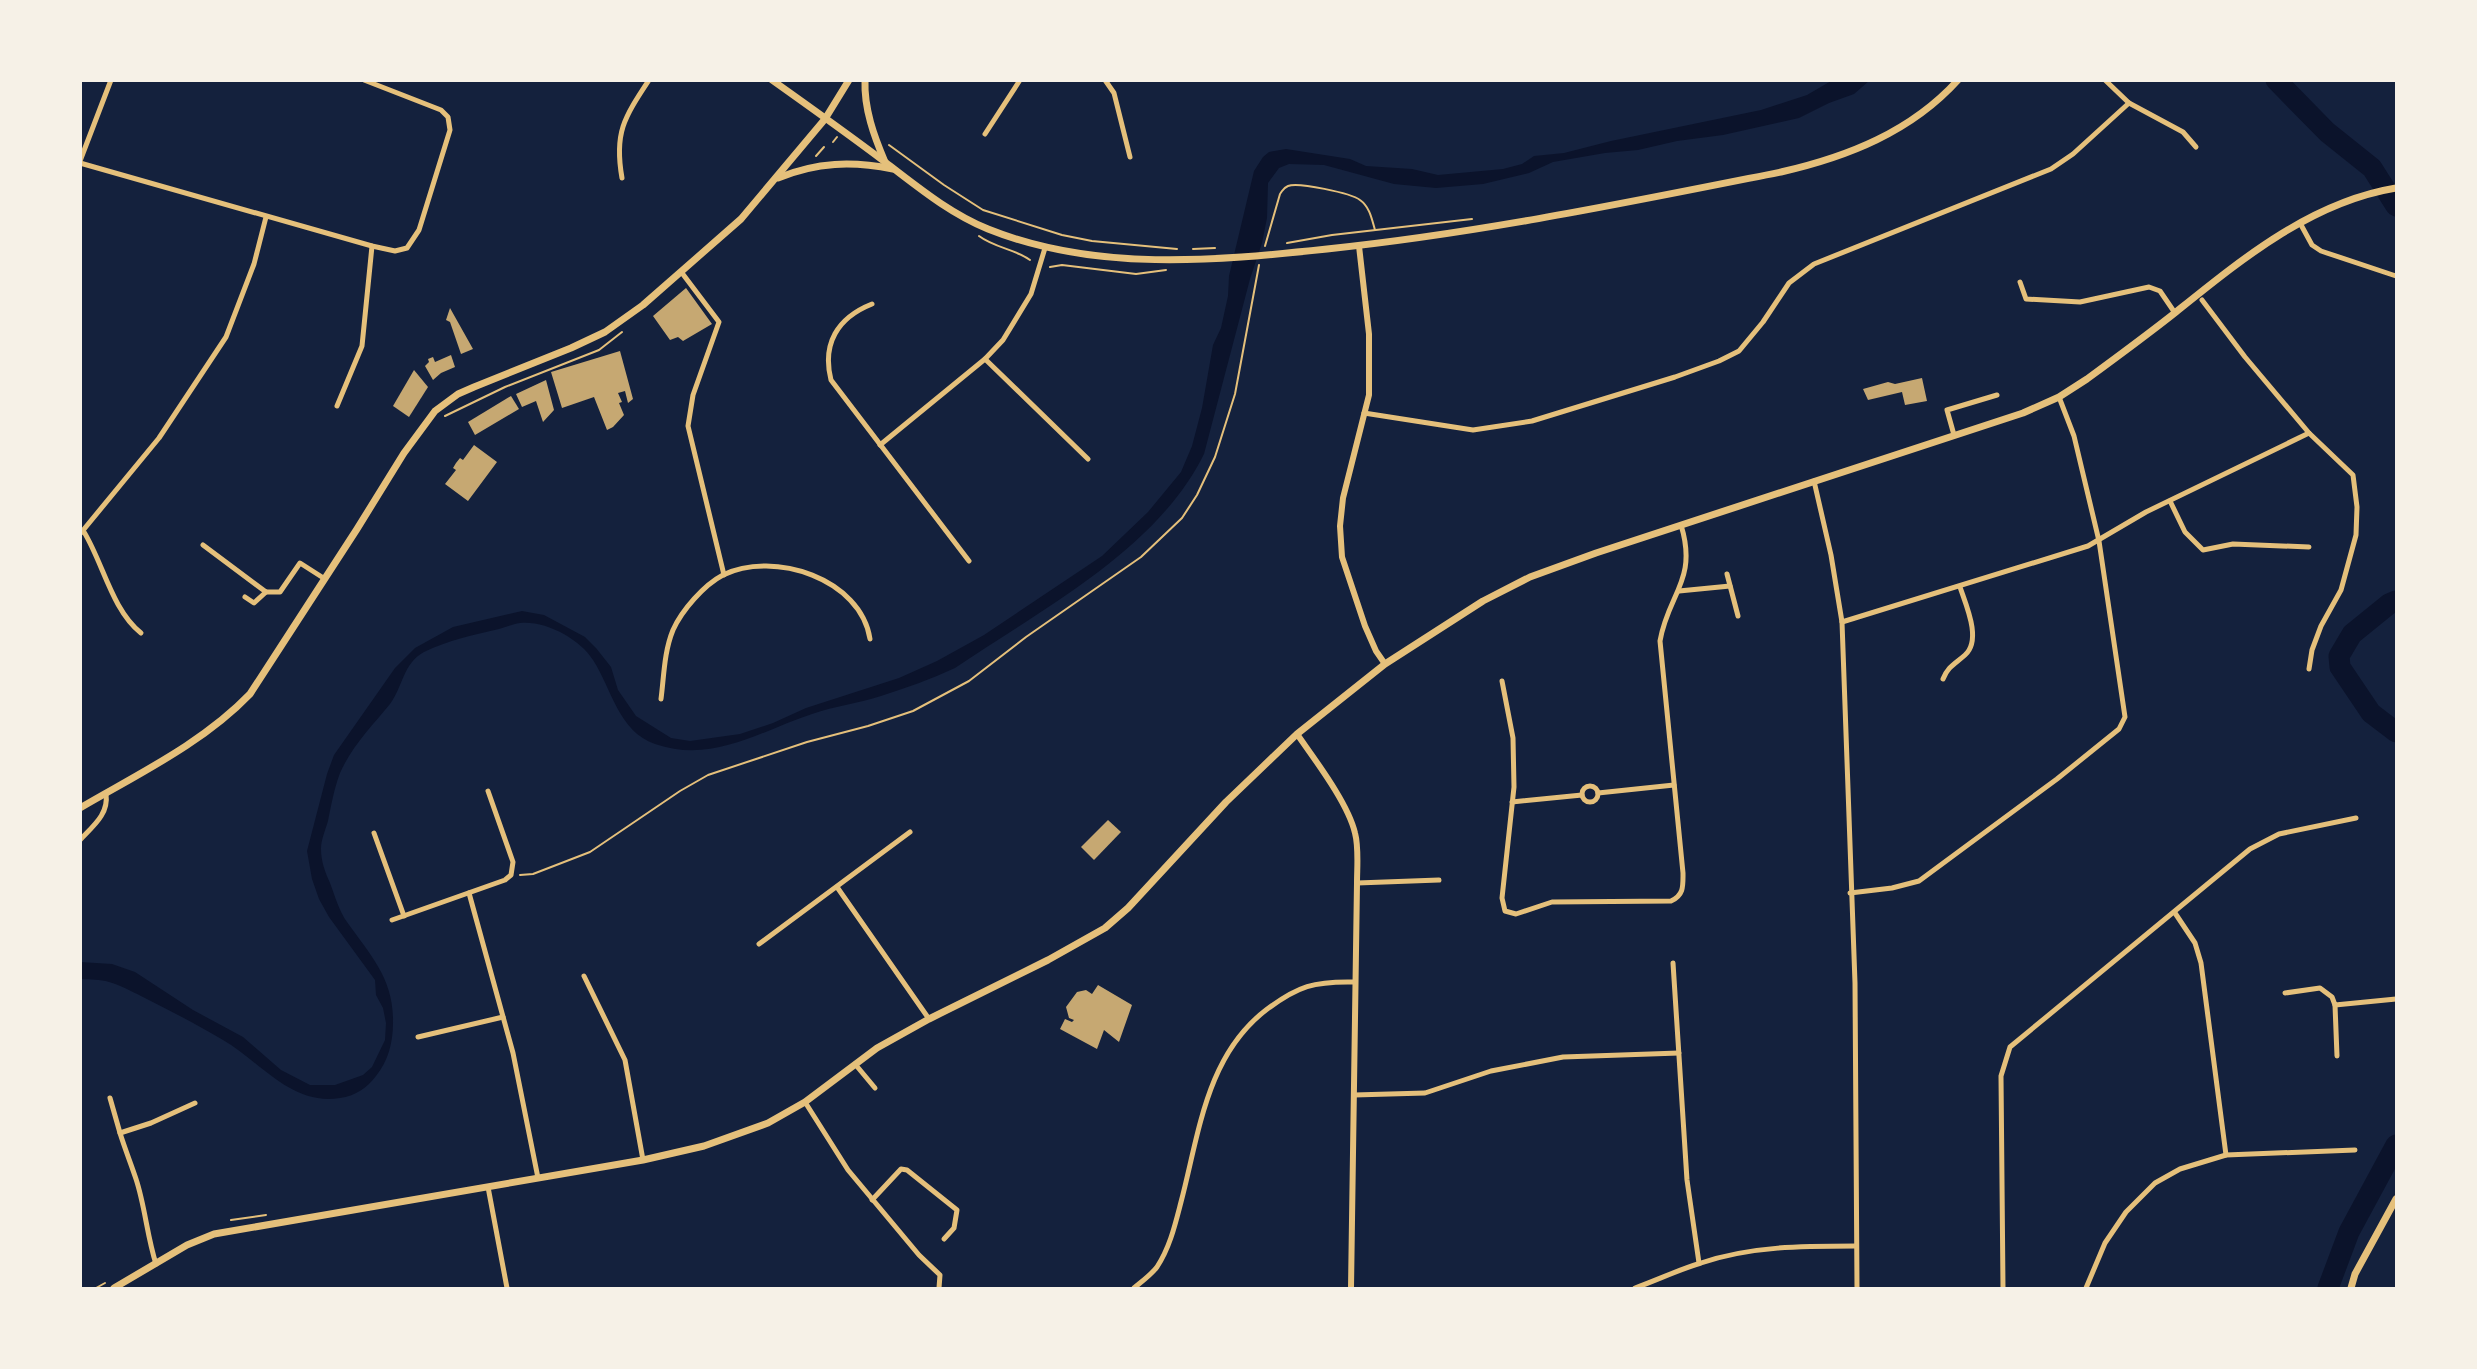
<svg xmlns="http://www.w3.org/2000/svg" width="2477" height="1369" viewBox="0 0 2477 1369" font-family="Quicksand,sans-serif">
<rect width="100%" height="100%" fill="#14213d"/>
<path fill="#0b132b" d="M 1831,81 L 1869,81 L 1854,94 L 1829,103 L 1799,118 L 1723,135 L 1677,141 L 1638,150 L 1605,153 L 1553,162 L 1529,173 L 1483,184 L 1436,188 L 1394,184 L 1324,165 L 1289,164 L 1279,168 L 1268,183 L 1267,218 L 1262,243 L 1250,279 L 1204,454 C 1157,550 1040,610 955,668 C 931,679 906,688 881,696 C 859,703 835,706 812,714 C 760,731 713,764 655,744 C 618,731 612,689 593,660 C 580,639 545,620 520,623 C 513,624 506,627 499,629 C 473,635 449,640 424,652 C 403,663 403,687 390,704 C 372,726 352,746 340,773 C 334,789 331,806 328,821 C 325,831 321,840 321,849 C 321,861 325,872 330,883 C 335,896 339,911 347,922 C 371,956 394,979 393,1023 C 393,1043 388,1061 376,1076 C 367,1088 355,1096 340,1098 C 291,1106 261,1062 223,1040 C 196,1024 169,1010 141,996 C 131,991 120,985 109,982 C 100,979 90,980 81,979 L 80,962 L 112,964 L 135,972 L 193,1010 L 243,1037 L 281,1070 L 310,1085 L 335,1085 L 363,1075 L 372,1067 L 385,1040 L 386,1023 L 383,1008 L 376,995 L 375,980 L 329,917 L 319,899 L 312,879 L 307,851 L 327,774 L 334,755 L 395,668 L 415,648 L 453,627 L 522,611 L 544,615 L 585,637 L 596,648 L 611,667 L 618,690 L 636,716 L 671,738 L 690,741 L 740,734 L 773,723 L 806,708 L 899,678 L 937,661 L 984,635 L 1102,556 L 1148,512 L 1181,472 L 1192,446 L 1202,408 L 1213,345 L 1221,328 L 1228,296 L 1229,276 L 1254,171 L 1263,157 L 1269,152 L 1286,149 L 1350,159 L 1366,166 L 1412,169 L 1438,175 L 1503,169 L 1522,164 L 1534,156 L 1564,153 L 1611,141 L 1761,110 L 1807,95 Z"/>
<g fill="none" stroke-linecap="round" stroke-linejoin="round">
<polyline stroke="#0b132b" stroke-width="3.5" points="2372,168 2377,168"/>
<g stroke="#0b132b" stroke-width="21">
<polyline points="2276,80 2327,132 2372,168 2396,206"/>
<polyline points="2396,601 2389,604 2352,634 2339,656 2340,667 2371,713 2396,732"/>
<polyline points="2328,1288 2349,1232 2396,1145"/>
</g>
</g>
<g fill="#c6a872">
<polygon points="686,288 712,324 683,341 678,337 670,340 653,316"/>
<polygon points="450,308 473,349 461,354 450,322 446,320"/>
<polygon points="620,351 633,399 628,403 625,391 618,393 622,402 619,403 624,415 613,427 607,430 594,397 562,408 551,372"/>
<polygon points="451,355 455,367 441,373 433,380 425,366 429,362 428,359 433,357 435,362"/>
<polygon points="414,370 428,387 409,417 393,406"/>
<polygon points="1922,378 1927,401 1905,405 1902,392 1868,400 1863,389 1888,382 1895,384"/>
<polygon points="546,380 554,410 543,422 536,401 522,407 516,394"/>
<polygon points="511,396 519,409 475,435 468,422"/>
<polygon points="474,445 497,462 468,501 445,484 456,470 453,468 456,463 460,458 463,460"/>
<polygon points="1108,820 1121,832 1094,860 1081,847"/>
<polygon points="1098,985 1132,1005 1119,1042 1104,1030 1097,1049 1060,1029 1065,1019 1072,1022 1074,1020 1069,1018 1066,1007 1077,992 1086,990 1092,994"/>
</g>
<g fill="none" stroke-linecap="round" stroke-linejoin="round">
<g stroke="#e5c07b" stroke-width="2">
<polyline points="833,142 837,137"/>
<polyline points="889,145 944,185 983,210 1062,235 1092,241 1177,249"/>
<polyline points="816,156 824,147"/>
<path d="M 979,236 C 995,248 1015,249 1030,260"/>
<polyline points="1287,243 1332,235 1472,219"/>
<path d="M 1265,246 L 1280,194 C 1283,190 1283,188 1288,186 C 1298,182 1351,193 1360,200 C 1370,207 1372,220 1375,230"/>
<polyline points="1193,249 1215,248"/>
<polyline points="1050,267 1062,265 1136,274 1166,270"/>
<polyline points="445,416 505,387 599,350 622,332"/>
<polyline points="520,875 533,874 590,852 680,791 708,775 807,742 868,726 913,711 969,681 1026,637 1141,557 1182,518 1197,495 1215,457 1235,394 1259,265"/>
<polyline points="231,1220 266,1215"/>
<polyline points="96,1288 105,1283"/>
</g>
<g stroke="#e5c07b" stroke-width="5">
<polyline points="1105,80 1114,93 1130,157"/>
<polyline points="2105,80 2129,103 2183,132 2196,147"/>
<polyline points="985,134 1020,80"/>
<polyline points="80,161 111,80"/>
<polyline points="80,163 372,246 395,251 407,248 419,230 450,130 448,117 441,110 364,80"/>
<path d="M 622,178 C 614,133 624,118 649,80"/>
<polyline points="2300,223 2312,245 2321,251 2396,276"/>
<polyline points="682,273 719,322 693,395 688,426 724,575"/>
<polyline points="2020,282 2026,299 2080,302 2149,287 2160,291 2175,313"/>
<polyline points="2202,300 2245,357 2309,433 2353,475 2357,507 2356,535 2341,590 2321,626 2312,650 2309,669"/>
<path d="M 872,304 C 837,318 822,344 831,380 L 969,561"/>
<polyline points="985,359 1088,459"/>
<polyline points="337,406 362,346 372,246"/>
<polyline points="1364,413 1473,430 1532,421 1675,377 1719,361 1739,351 1763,322 1789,283 1814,264 2051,169 2073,154 2129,103"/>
<polyline points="1954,435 1947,410 1997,395"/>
<polyline points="880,445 985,359 1003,340 1031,294 1045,248"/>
<polyline points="1814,481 1831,555 1842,622 1855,983 1857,1288"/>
<polyline points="2170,501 2185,532 2203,550 2233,544 2309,547"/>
<path d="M 84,532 C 103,563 112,610 141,633"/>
<polyline points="80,534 159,438 226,337 254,264 266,217"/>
<polyline points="203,545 266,592 280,592 300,563 325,579"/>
<polyline points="1727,574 1738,616"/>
<polyline points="1679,591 1730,586"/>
<polyline points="245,597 254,603 266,592"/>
<polyline points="1842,622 2088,546 2146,512 2309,433"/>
<path d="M 1943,679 C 1948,666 1955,664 1965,655 C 1982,640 1966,605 1960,587"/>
<path d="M 1502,681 L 1513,738 L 1514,787 L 1502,898 L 1505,911 L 1516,914 L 1552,902 L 1671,901 C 1684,895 1683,886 1683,873 L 1660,641 C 1668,594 1698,580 1681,525"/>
<path d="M 661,699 C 664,676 664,652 673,630 C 682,610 704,585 723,575 C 774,550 861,579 870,639"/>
<circle cx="1590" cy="794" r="8"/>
<polyline points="1598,793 1674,785"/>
<polyline points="1512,802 1582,795"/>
<polyline points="374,833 404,916"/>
<path d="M 80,840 C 93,826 109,814 106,794"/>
<polyline points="1357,883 1439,880"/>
<polyline points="837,887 929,1019"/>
<polyline points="469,893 513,1053 538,1178"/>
<polyline points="1850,893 1892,888 1919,881 2057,779 2119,729 2125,717 2099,541 2074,436 2059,397"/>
<polyline points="2175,913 2195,943 2201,963 2226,1155"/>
<polyline points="392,920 505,880 511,875 513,862 488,791"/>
<polyline points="759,944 910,832"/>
<polyline points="1673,963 1687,1180 1699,1263"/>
<polyline points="584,976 625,1060 643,1160"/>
<polyline points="2285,993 2320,988 2332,997 2335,1005 2396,999"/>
<polyline points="2335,1005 2337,1056"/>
<polyline points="418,1037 503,1017"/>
<polyline points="855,1064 875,1088"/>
<polyline points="1354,1095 1425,1093 1491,1071 1563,1057 1679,1053"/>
<polyline points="110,1098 120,1133"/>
<polyline points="805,1102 848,1170 919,1255 940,1275 939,1288"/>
<polyline points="488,1187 507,1288"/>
<polyline points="872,1200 901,1169 907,1170 957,1210 954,1228 944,1239"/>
<path d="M 156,1264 C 147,1236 145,1206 136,1179 C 131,1164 125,1149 120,1133 L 151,1123 L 195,1103"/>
<path d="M 1134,1288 C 1141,1282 1151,1275 1157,1267 C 1170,1247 1175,1225 1181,1202 C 1199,1134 1206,1056 1266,1010 C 1298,986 1314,981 1355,982"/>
<path d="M 1635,1288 C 1657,1280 1678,1270 1701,1263 C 1751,1246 1804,1246 1856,1246"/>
<polyline points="2003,1288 2001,1076 2010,1047 2250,849 2279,834 2356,818"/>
<polyline points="2086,1288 2105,1243 2126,1212 2155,1183 2180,1169 2226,1155 2355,1150"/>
</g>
<g stroke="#e5c07b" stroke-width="6">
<polyline points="1359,246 1369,334 1369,395 1343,498 1340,526 1342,557 1365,626 1376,651 1385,664"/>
<path d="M 1297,734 C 1315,760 1348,803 1355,833 C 1359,848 1357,867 1357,883 L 1351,1288"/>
</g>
<g stroke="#e5c07b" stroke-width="7">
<path d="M 772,80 C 810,107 848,134 885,162 C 918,187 949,213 988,229 C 1095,272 1214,261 1327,249 C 1480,233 1630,202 1781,172 C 1847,157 1911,132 1958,80"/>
<path d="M 865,80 C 864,109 874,136 885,162"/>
<path d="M 778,178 C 817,162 852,161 893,169"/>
<path d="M 80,808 C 138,774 203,743 250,694 L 357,529 L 404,453 L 435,411 L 458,394 L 474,387 L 571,348 L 605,332 L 643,305 L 741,219 L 825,119 L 849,80"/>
<path d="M 114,1288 L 187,1245 L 214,1234 L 643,1160 L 704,1146 L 768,1123 L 805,1102 L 877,1048 L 929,1019 L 1048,960 L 1105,928 L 1128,908 L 1226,802 L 1297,734 L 1385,664 L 1483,601 L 1530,577 L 1596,553 L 2023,413 L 2059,397 L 2087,379 C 2117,357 2147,335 2176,312 C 2242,259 2311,202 2396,188"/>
<polyline points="2351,1288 2355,1274 2396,1199"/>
</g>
</g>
<rect width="2477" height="1369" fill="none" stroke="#f6f1e7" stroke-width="164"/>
</svg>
